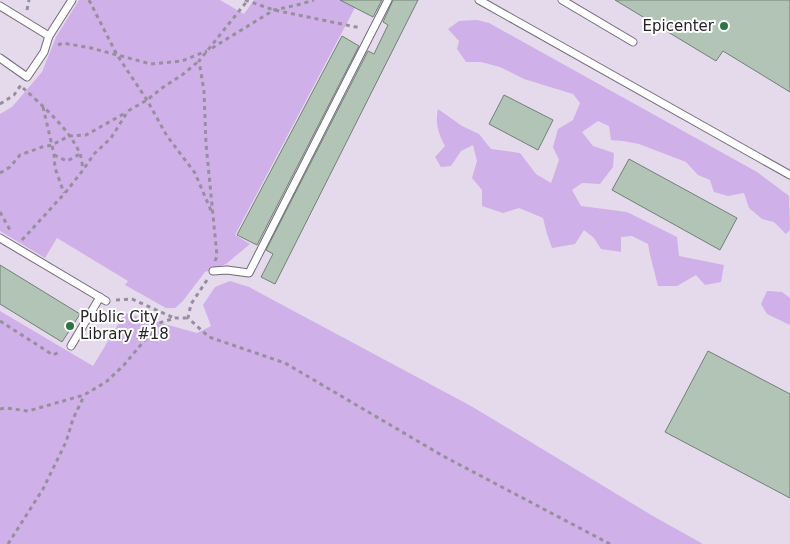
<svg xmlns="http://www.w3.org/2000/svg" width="790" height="544" viewBox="0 0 790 544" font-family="'DejaVu Sans',sans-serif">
<rect width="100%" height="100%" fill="#e4daec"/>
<g fill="#d0b0e8">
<polygon points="79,0 220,0 244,14 254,0 359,0 235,235 250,244 226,264 205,272 182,302 175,308 166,308 125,285 128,281 57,238 45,258 0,231 0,114 12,107 42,72 56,37"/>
<path d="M 477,20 L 489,23 L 757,172 L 789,196 L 790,230 L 786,234 L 774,222 L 762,219 L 749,208 L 744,193 L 728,196 L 714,192 L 710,180 L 698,175 L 686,162 L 639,144 L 623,141 L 611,140 L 609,126 L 598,121 L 582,132 L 593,146 L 614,153 L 613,167 L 600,184 L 582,183 L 572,190 L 581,206 L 627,212 L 677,237 L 679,256 L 724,265 L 721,282 L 705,285 L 696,275 L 677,286 L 658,286 L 650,255 L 648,244 L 632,236 L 621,237 L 621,252 L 601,249 L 594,238 L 584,230 L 575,244 L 552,248 L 547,234 L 543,218 L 519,208 L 503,213 L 482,206 L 482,190 L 472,178 L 477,161 L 473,145 L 461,151 L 451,166 L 441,167 L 435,157 L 445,146 C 438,133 435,123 438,109 L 462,126 L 479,134 L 491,149 L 520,153 L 536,174 L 551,183 L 559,160 L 553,147 L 558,129 L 573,120 L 580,103 L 573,94 L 524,79 L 500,67 L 481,62 L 466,62 L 457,49 L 459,41 L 448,29 L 459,21 Z"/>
<polygon points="230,281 249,287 471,406 653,516 703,544 0,544 0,311 93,366 125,313 197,333 211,326 203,305 215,287"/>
<polygon points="767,291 782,292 790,298 790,325 767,314 761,304"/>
</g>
<g fill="#b2c4b6" stroke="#718174">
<polygon points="340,0 382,0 373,17"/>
<polygon points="393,0 418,0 275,284 261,277 273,254 266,250 368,51 374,54 388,25 383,22"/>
<polygon points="615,0 790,0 790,92 723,51 716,61"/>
<polygon points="342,36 359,46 257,245 237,235"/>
<polygon points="504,95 553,120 538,150 489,124"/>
<polygon points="629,159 737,218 720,250 612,190"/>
<polygon points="0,265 80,314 62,342 0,304"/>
<polygon points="708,351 790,394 790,498 665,432"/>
</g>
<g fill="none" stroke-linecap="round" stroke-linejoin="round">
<g stroke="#736a7a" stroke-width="9">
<g id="service">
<polyline points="479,0 790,175"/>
<polyline points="562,0 633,42"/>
<polyline points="0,6 49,36"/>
<polyline points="0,58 27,77 44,52 49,36 72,0"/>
<polyline points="0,238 106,301"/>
<polyline points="213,271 227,270 249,273 388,0"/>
<polyline points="71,346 100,297"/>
</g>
</g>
<g stroke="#978f9d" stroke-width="3" stroke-dasharray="4 4" stroke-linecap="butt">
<polyline points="89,0 117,55 147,100 167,136 195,173 212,213"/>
<polyline points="245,0 274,10 361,28"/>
<polyline points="27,10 29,0"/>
<polyline points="58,45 63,43 91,48 151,64 182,61 207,51"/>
<polyline points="212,48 274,10 297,5 314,0"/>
<path d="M 23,88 C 42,105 71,131 80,154 C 82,159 82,165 83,170"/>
<polyline points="0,104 14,95 21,85"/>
<polyline points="43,107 54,154 55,168 64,193"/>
<polyline points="54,155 67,161 80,154"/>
<polyline points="0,173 10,167 20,155 42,147 52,145 69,136 86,135 127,112"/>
<polyline points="0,212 10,230"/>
<polyline points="22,240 65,193 83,170 94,154 111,138 128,111 147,100 162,88 182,75 199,61"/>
<polyline points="215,261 217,256 206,144 204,91 199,61 248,0"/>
<polyline points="207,280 191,304 188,318 209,337 285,363 443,456 610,544"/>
<polyline points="116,300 132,299 174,318"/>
<polyline points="0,321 53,355 61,351"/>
<polyline points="0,409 6,408 28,411 84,395 106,382 124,365 159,323 175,318 188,318"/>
<polyline points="8,544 43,489 66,442 73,419 84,396"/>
</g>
<use href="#service" stroke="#fff" stroke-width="7"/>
</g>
<g fill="#2c7543" stroke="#fff" stroke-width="2">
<circle cx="724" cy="26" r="5"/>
<circle cx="70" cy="326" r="5"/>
</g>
<g text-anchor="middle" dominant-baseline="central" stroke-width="4" stroke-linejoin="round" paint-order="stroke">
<g font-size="15" fill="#262229" stroke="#fff" text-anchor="end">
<text x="714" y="26">Epicenter</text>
<text x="80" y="317" text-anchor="start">Public City<tspan x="80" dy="17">Library #18</tspan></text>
</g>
</g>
</svg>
